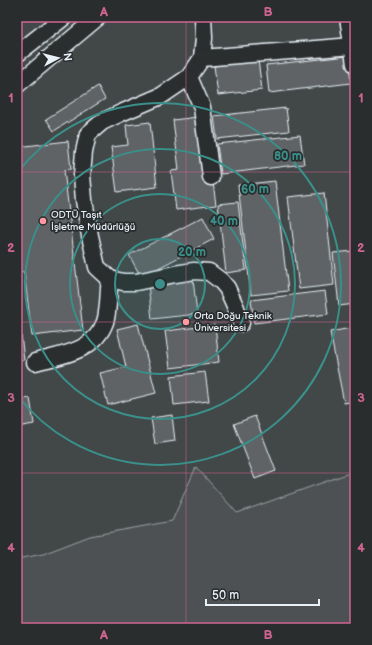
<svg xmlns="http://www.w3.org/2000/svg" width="372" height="645" viewBox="0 0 372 645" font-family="'Balsamiq Sans',sans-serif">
<rect width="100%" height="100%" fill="#35393a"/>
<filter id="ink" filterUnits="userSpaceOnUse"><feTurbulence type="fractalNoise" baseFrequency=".025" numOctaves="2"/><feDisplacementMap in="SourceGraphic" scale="8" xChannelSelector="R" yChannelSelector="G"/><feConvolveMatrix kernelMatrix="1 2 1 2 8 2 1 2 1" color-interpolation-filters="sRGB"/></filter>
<g filter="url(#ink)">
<rect fill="#424647" x="17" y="17" width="338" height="611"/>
<polygon fill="#4d5152" stroke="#9aa1a5" points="196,467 237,513 355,471 355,628 17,628 17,559 43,554 90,536 172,521"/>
<g fill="#5f6365" stroke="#e8f1f8">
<polygon points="348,56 351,83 269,93 266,65"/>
<polygon points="258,60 262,90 218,95 214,66"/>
<polygon points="98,86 105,99 54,131 46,119"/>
<polygon points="286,108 289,131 217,139 214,116"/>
<polygon points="198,117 206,183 213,182 216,205 176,210 171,171 179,170 173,120"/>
<polygon points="150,122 157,187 117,192 111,147 128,145 126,125"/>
<polygon points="300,135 304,164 221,174 217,144"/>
<polygon points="68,141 71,169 64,170 83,330 32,336 24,272 17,273 17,147"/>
<polygon points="275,181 288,291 251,295 238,185"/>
<polygon points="324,193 334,285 299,289 288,197"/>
<polygon points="238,202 246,270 226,273 218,204"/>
<polygon points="203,217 214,239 141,277 129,255"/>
<polygon points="354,251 355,304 339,306 333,253"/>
<polygon points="193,279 197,314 152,319 148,284"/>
<polygon points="325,291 328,314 254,323 251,300"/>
<polygon points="17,300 24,360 17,360"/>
<polygon points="138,324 156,393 108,405 100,373 126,367 117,329"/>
<polygon points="215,325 219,362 170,368 165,331"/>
<polygon points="351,328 355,351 355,401 344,403 330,332"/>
<polygon points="205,372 209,401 174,405 171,376"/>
<polygon points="30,398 34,424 17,427 17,400"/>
<polygon points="172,415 175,441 155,444 151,418"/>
<polygon points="255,416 276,471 255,479 234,424"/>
</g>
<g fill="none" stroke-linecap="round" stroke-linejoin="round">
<g stroke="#e8f1f8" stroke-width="19">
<g id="minor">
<polyline points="203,17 204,38 202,58 189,77 161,96 121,113 102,122 88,134 84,152 82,175 84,200 90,236 97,267 110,279 123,282 136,282 175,274 194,271 209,272 221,281 227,288 236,308 241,323"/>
<polyline points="348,17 355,64"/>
<polyline points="17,54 64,17"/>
<polyline points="202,58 353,46"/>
<polyline points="189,77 202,107 211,177"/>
<polyline points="17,85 98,17"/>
<path d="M 35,362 C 62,355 94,352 105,322 C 109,310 108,292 110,279"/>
</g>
</g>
<use href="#minor" stroke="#2a2d2e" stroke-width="16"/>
</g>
</g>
<path fill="none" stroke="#cf6492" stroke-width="1" stroke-opacity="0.55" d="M 186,17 L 186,628M 17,172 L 355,172M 17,322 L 355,322M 17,473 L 355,473"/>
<circle cx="160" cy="284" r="45" fill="#3a8f8a" fill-opacity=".12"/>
<g fill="none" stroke="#3a8f8a" stroke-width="2">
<circle cx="160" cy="284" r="45"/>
<circle cx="160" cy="284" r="90"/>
<circle cx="160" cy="284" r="135"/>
<path d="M17 173A181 181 0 1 1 17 395"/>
</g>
<g fill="#ff9aa2" stroke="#2a2d2e" stroke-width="1.5">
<circle cx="43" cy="221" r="4"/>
<circle cx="186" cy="322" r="4"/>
</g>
<g text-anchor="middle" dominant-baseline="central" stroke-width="3.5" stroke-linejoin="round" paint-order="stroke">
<g font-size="10" fill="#e8f1f8" stroke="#2a2d2e" text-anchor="start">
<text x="51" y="215">ODTÜ Taşıt<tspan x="51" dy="12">İşletme Müdürlüğü</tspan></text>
<text x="194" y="316">Orta Doğu Teknik<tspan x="194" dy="12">Üniversitesi</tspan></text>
</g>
</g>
<circle cx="160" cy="284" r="6" fill="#3a8f8a" stroke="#2a2d2e" stroke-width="2"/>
<g font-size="12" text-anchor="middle" font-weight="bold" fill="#3a8f8a" stroke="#2a2d2e" stroke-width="3.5" stroke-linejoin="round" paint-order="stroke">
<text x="288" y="160">80 m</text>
<text x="255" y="193">60 m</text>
<text x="224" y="225">40 m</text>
<text x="192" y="256">20 m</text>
</g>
<rect width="372" height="645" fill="none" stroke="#2a2d2e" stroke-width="44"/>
<g transform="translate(58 58) rotate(83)" stroke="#2a2d2e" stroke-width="3" paint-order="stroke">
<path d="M0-3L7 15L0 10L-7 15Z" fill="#e8f1f8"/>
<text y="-6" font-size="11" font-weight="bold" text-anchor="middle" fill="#e8f1f8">N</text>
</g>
<path d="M206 599v6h113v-6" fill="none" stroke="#e8f1f8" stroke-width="2"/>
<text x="212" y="599" font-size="12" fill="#e8f1f8" stroke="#2a2d2e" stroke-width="3" paint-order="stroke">50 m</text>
<rect x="22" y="22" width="328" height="601" fill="none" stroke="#cf6492" stroke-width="1.5"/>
<g font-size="13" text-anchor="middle" font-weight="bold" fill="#cf6492">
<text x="104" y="16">A</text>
<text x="268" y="16">B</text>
<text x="11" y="102">1</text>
<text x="361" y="102">1</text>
<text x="11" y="252">2</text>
<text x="361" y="252">2</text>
<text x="11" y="402">3</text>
<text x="361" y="402">3</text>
<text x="11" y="552">4</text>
<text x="361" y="552">4</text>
<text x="104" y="639">A</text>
<text x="268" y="639">B</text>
</g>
</svg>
